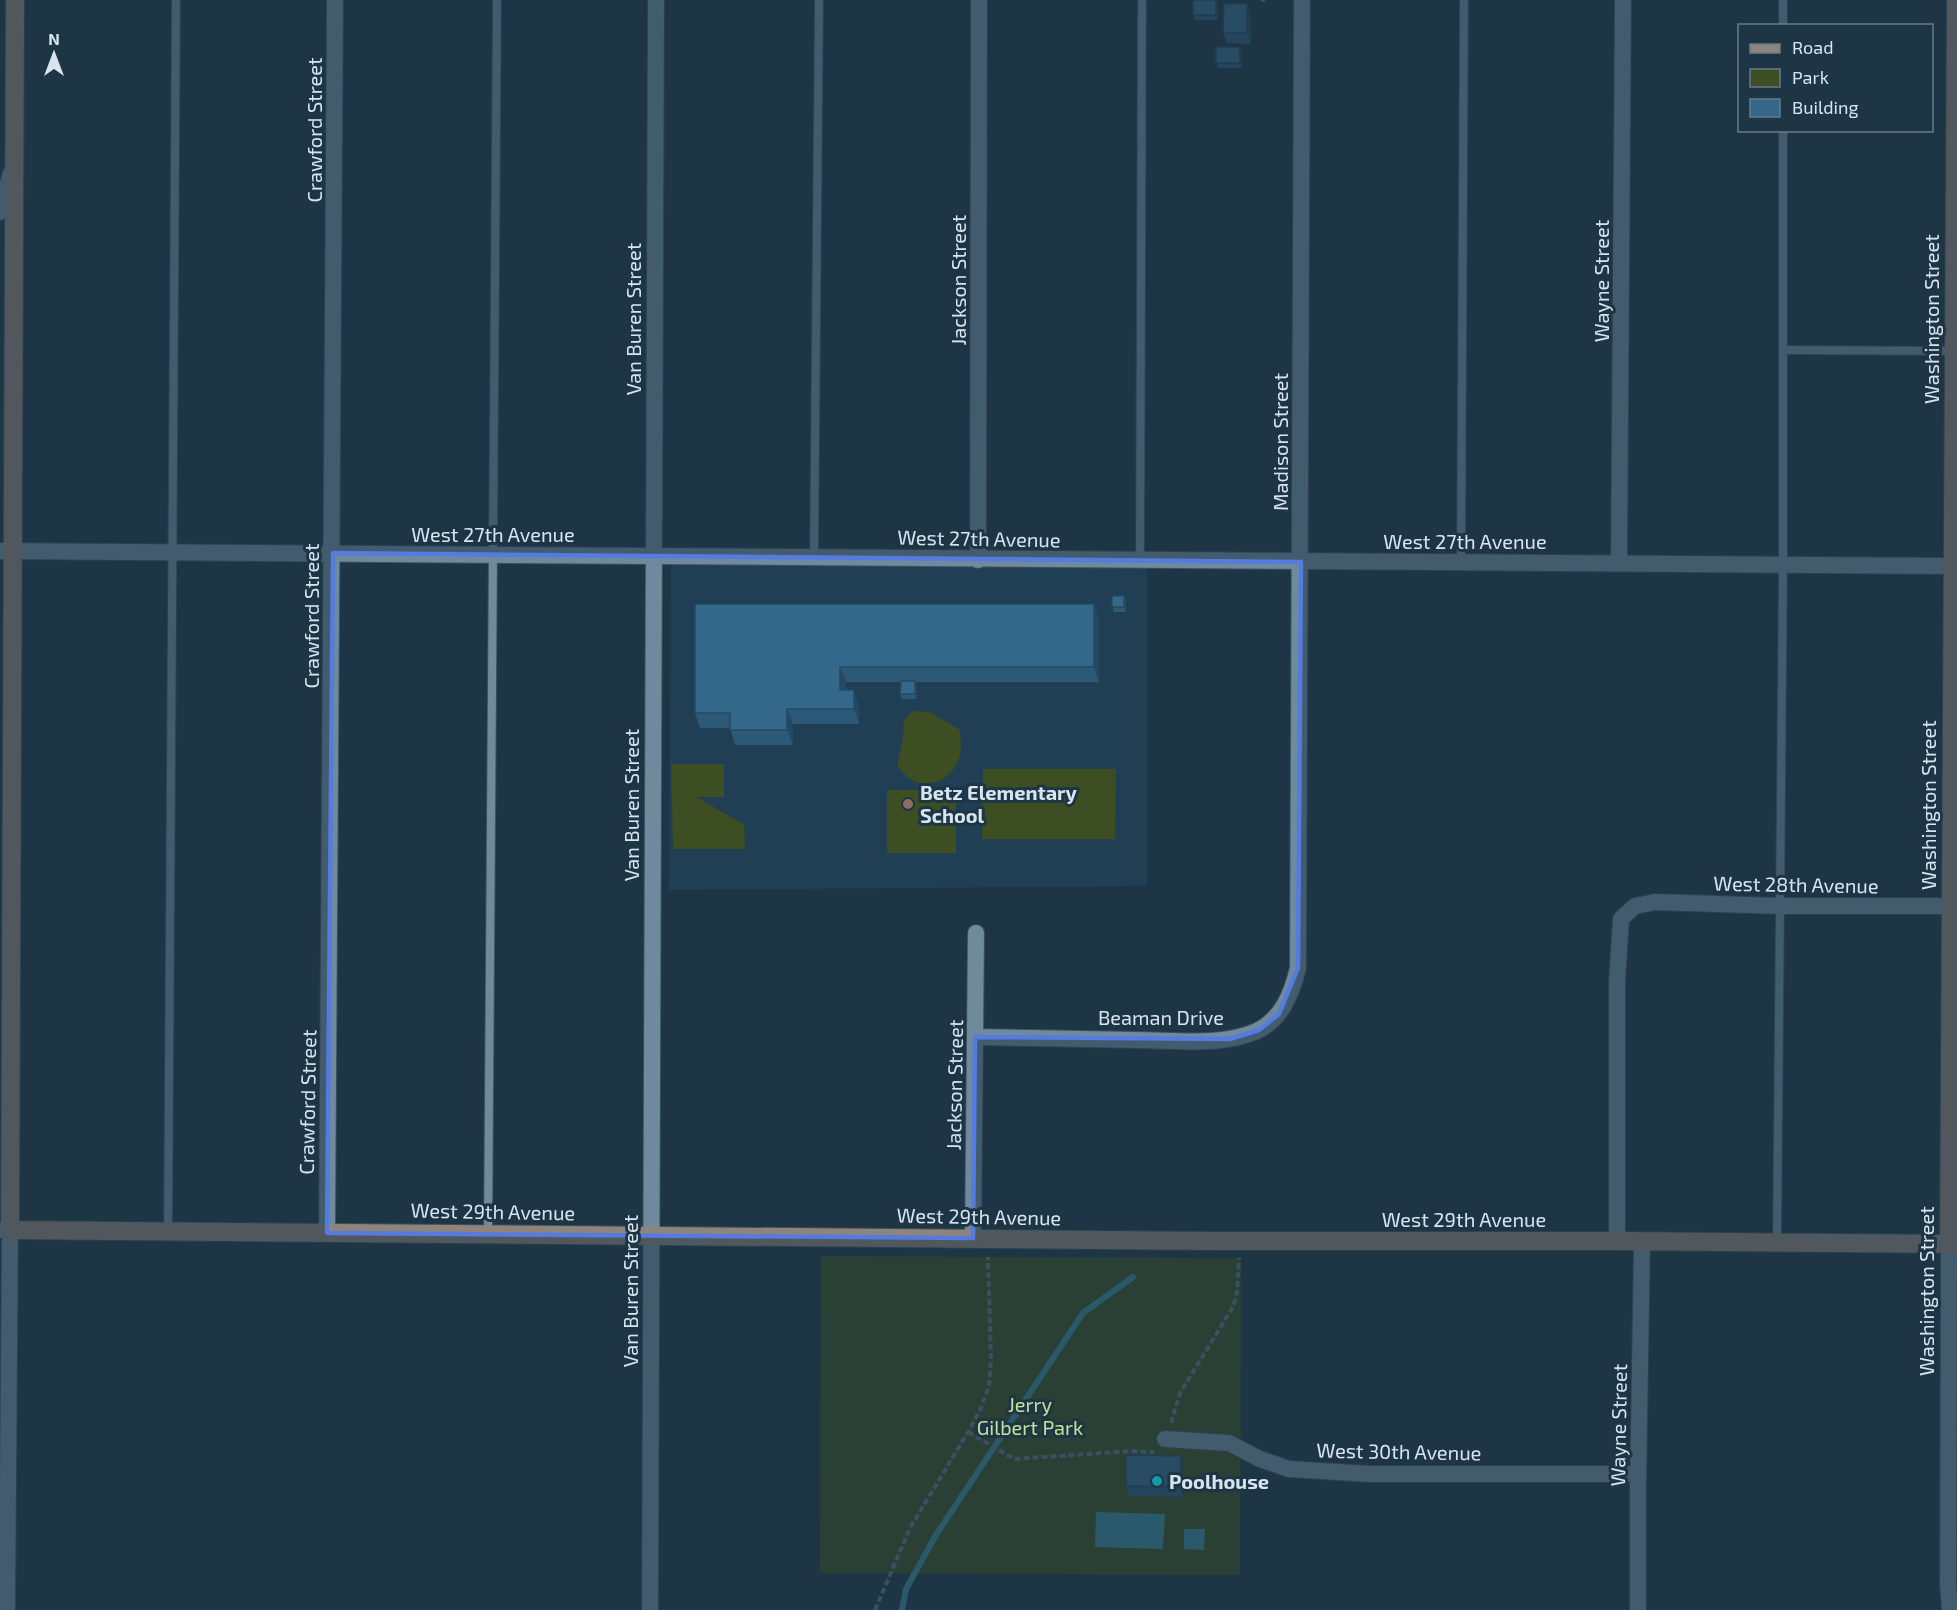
<svg xmlns="http://www.w3.org/2000/svg" width="1957" height="1610" viewBox="0 0 1957 1610" font-family="'Exo 2',sans-serif">
<rect width="100%" height="100%" fill="#1e3546"/>
<polygon fill="#213f54" points="671,555 1147,561 1147,886 669,890"/>
<g fill="#3c4e22">
<path d="M 912,711 L 930,712 L 960,730 C 960,738 962,747 960,755 C 956,774 936,789 916,782 C 908,779 903,772 897,766 L 903,738 L 904,721 Z"/>
<polygon points="671,764 724,764 724,797 697,797 744,825 745,849 673,849"/>
<polygon points="983,769 1116,769 1115,839 982,839"/>
<rect x="887" y="790" width="69" height="63"/>
<polygon points="821,1256 1241,1258 1240,1575 820,1573"/>
</g>
<g fill="#388597">
<polygon points="1096,1512 1165,1514 1163,1549 1095,1547"/>
<polygon points="1184,1529 1205,1529 1204,1550 1184,1549"/>
</g>
<g fill="none" stroke-linecap="round" stroke-linejoin="round">
<polyline stroke="#388597" stroke-width="6" points="902,1610 906,1589 936,1535 1083,1313 1133,1277"/>
<g stroke="#3c505e" stroke-width="10">
<g id="lane">
<polyline points="1783,0 1783,26"/>
<polyline points="1783,350 1954,351"/>
<polyline points="814,557 819,0"/>
<polyline points="1140,561 1142,0"/>
<polyline points="1461,562 1464,0"/>
<polyline points="168,1232 176,0"/>
<polyline points="488,1234 497,0"/>
<polyline points="1777,1242 1783,566 1783,130"/>
</g>
</g>
<g stroke="#3c505e" stroke-width="18">
<g id="street">
<polyline points="0,212 11,173"/>
<polyline points="0,551 1957,566"/>
<polyline points="978,560 979,0"/>
<polyline points="1619,563 1623,0"/>
<path d="M 975,1037 C 1029,1038 1082,1039 1135,1040 C 1174,1040 1221,1047 1257,1031 C 1282,1019 1292,993 1298,968 L 1302,0"/>
<polyline points="0,1230 10,1230 7,1610"/>
<polyline points="327,1233 335,0"/>
<polyline points="973,1238 976,933"/>
<polyline points="1617,1241 1617,982 1621,919 1635,906 1655,902 1779,906 1957,906"/>
<polyline points="1949,1244 1948,1584 1950,1610"/>
<polyline points="1165,1439 1229,1443 1260,1459 1289,1469 1370,1474 1638,1474"/>
<polyline points="650,1610 656,0"/>
<polyline points="1638,1610 1638,1487 1642,1242"/>
</g>
</g>
<g stroke="#3c505e" stroke-width="20">
<g id="secondary">
<polyline points="15,0 10,1230 1216,1241 1617,1241 1957,1244"/>
<polyline points="1949,1244 1956,0"/>
</g>
</g>
<g stroke="#5e7281" stroke-width="4" stroke-dasharray="6 3" stroke-linecap="butt">
<polyline points="1263,2 1263,0"/>
<polyline points="1171,1423 1180,1393 1233,1307 1237,1292 1239,1258"/>
<polyline points="968,1432 1014,1459 1132,1451 1154,1452"/>
<polyline points="875,1610 910,1528 968,1432 980,1410 989,1386 991,1360 988,1257"/>
</g>
<use href="#lane" stroke="#6f899d" stroke-width="8"/>
<use href="#street" stroke="#6f899d" stroke-width="16"/>
<use href="#secondary" stroke="#8e847c" stroke-width="18"/>
</g>
<g fill="#2d5978">
<polygon points="1216,0 1218,4 1218,20 1195,20 1193,15"/>
<polygon points="1247,4 1251,15 1251,44 1227,43 1223,33"/>
<polygon points="1239,47 1241,52 1242,68 1218,68 1216,63"/>
<polygon points="1126,601 1126,612 1114,612 1112,607"/>
<polygon points="695,604 1099,619 1099,682 915,682 917,686 916,699 902,699 900,694 901,682 846,682 846,690 859,705 859,724 793,724 793,745 735,745 730,728 700,728 695,713"/>
<polygon points="1181,1456 1184,1466 1184,1497 1129,1496 1126,1486"/>
</g>
<g fill="#244961">
<polygon points="1216,0 1218,4 1218,20 1216,15"/>
<polygon points="1247,4 1251,15 1251,44 1247,33"/>
<polygon points="1239,47 1241,52 1242,68 1240,63"/>
<polygon points="1124,596 1126,601 1126,612 1124,607"/>
<polygon points="1094,604 1099,619 1099,682 1094,667"/>
<polygon points="840,667 846,682 846,705 840,690"/>
<polygon points="915,681 917,686 916,699 915,694"/>
<polygon points="854,690 859,705 859,724 854,709"/>
<polygon points="787,709 793,724 793,745 787,730"/>
<polygon points="1181,1456 1184,1466 1184,1497 1180,1487"/>
</g>
<g fill="#34688b" stroke="#244961" stroke-width="1.5">
<rect x="1193" y="0" width="23" height="15"/>
<polygon points="1224,4 1247,4 1247,33 1223,33"/>
<polygon points="1216,47 1239,47 1240,63 1216,63"/>
<rect x="1112" y="596" width="12" height="11"/>
<polygon points="695,604 1094,604 1094,667 840,667 840,690 854,690 854,709 787,709 787,730 730,730 730,713 695,713"/>
<polygon points="901,681 915,681 915,694 900,694"/>
<polygon points="1126,1455 1181,1456 1180,1487 1126,1486"/>
</g>
<path d="M0 0H1957V1610H0ZM 333,553 L 1301,562 L 1298,968 L 1279,1014 L 1259,1030 L 1230,1039 L 975,1037 L 973,1238 L 327,1233 Z" fill="#1e3546" fill-opacity=".55" fill-rule="evenodd"/>
<path fill="none" stroke="#557bdf" stroke-width="4.5" stroke-linejoin="round" d="M 333,553 L 1301,562 L 1298,968 L 1279,1014 L 1259,1030 L 1230,1039 L 975,1037 L 973,1238 L 327,1233 Z"/>
<circle fill="#8d6e63" stroke="#1e3546" stroke-width="2" cx="908" cy="804" r="6"/>
<circle fill="#0f9aa8" stroke="#1e3546" stroke-width="2" cx="1157" cy="1481" r="6"/>
<g text-anchor="middle" dominant-baseline="central" stroke-width="6" stroke-linejoin="round" paint-order="stroke">
<g font-size="20" fill="#d7e5f0" stroke="#1e3546">
<text transform="translate(314 130) rotate(-90)">Crawford Street</text>
<text transform="translate(958 280) rotate(-90)">Jackson Street</text>
<text transform="translate(1601 281) rotate(-90)">Wayne Street</text>
<text transform="translate(633 319) rotate(-90)">Van Buren Street</text>
<text transform="translate(1931 319) rotate(-90)">Washington Street</text>
<text transform="translate(1280 442) rotate(-90)">Madison Street</text>
<text x="493" y="534">West 27th Avenue</text>
<text transform="translate(979 538) rotate(1)">West 27th Avenue</text>
<text x="1465" y="541">West 27th Avenue</text>
<text transform="translate(311 616) rotate(-90)">Crawford Street</text>
<text transform="translate(631 805) rotate(-90)">Van Buren Street</text>
<text transform="translate(1928 805) rotate(-90)">Washington Street</text>
<text transform="translate(1796 884) rotate(1)">West 28th Avenue</text>
<text x="1161" y="1017">Beaman Drive</text>
<text transform="translate(954 1085) rotate(-89)">Jackson Street</text>
<text transform="translate(307 1102) rotate(-89)">Crawford Street</text>
<text transform="translate(493 1211) rotate(1)">West 29th Avenue</text>
<text transform="translate(979 1216) rotate(1)">West 29th Avenue</text>
<text x="1464" y="1219">West 29th Avenue</text>
<text transform="translate(630 1291) rotate(-90)">Van Buren Street</text>
<text transform="translate(1926 1291) rotate(-90)">Washington Street</text>
<text transform="translate(1618 1425) rotate(-89)">Wayne Street</text>
<text transform="translate(1399 1451) rotate(1)">West 30th Avenue</text>
</g>
<g font-size="20" font-weight="bold" fill="#d7e5f0" stroke="#1e3546" text-anchor="start">
<text x="920" y="792">Betz Elementary<tspan x="920" dy="23">School</tspan></text>
<text x="1169" y="1481">Poolhouse</text>
</g>
<g font-size="20" fill="#c1e495" stroke="#1e3546">
<text x="1030" y="1404">Jerry<tspan x="1030" dy="23">Gilbert Park</tspan></text>
</g>
</g>
<rect x="1738" y="24" width="195" height="108" fill="#1e3546" stroke="#687b8a" stroke-width="1.5"/>
<rect x="1750" y="44" width="30" height="9" fill="#8e847c" stroke="#687b8a" stroke-width="1.5"/>
<text x="1792" y="54" font-size="18" fill="#d7e5f0">Road</text>
<rect x="1750" y="69" width="30" height="18" fill="#3c4e22" stroke="#687b8a" stroke-width="1.5"/>
<text x="1792" y="84" font-size="18" fill="#d7e5f0">Park</text>
<rect x="1750" y="99" width="30" height="18" fill="#34688b" stroke="#687b8a" stroke-width="1.5"/>
<text x="1792" y="114" font-size="18" fill="#d7e5f0">Building</text>
<g transform="translate(54 54)" stroke="#1e3546" stroke-width="4.5" paint-order="stroke">
<path d="M0-4.5L10 22L0 15L-10 22Z" fill="#d7e5f0"/>
<text y="-9" font-size="16" font-weight="bold" text-anchor="middle" fill="#d7e5f0">N</text>
</g>
</svg>
